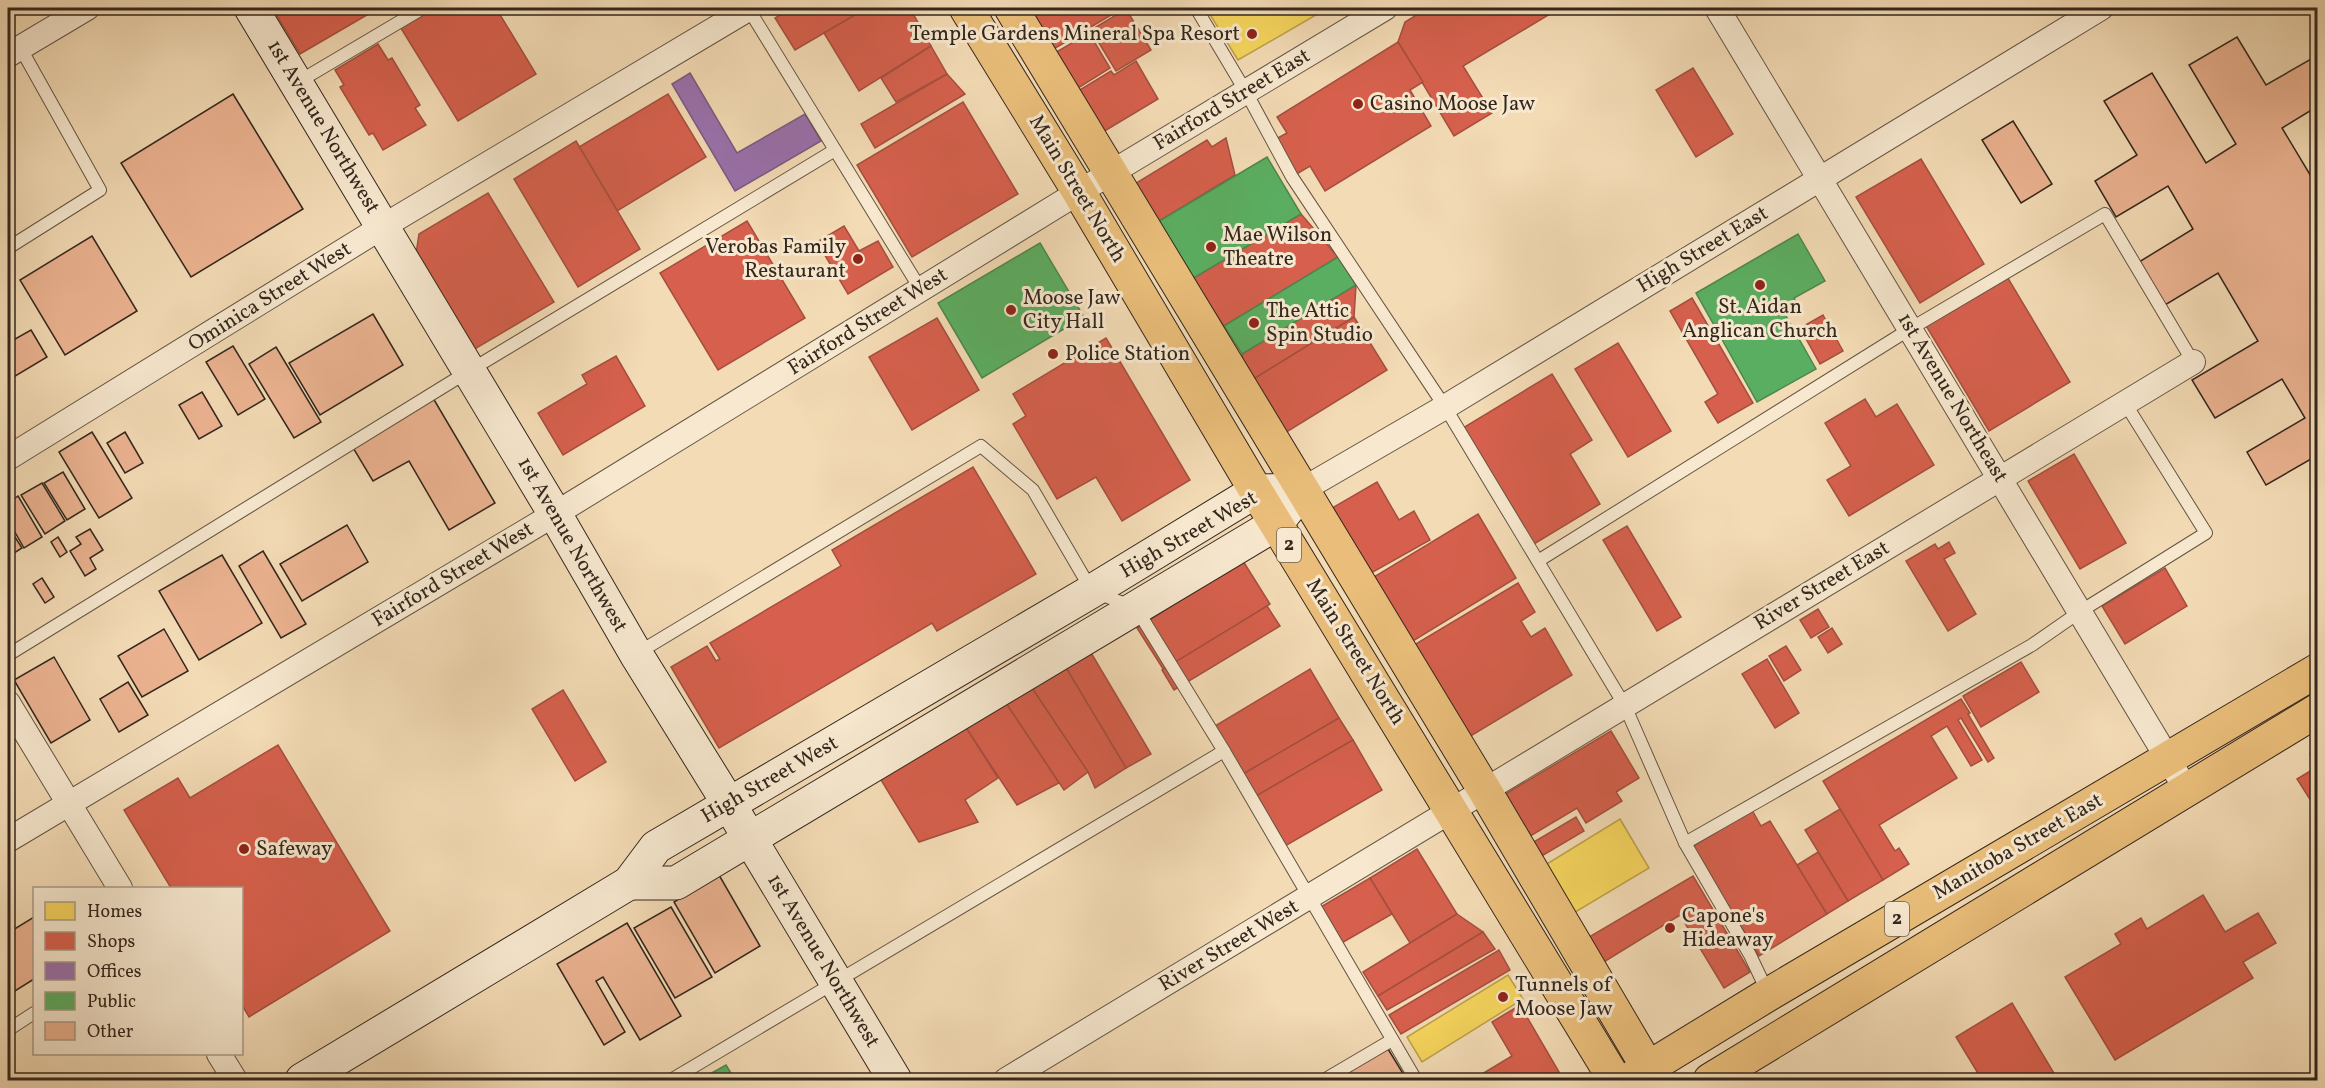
<svg xmlns="http://www.w3.org/2000/svg" width="2325" height="1088" viewBox="0 0 2325 1088" font-family="Vollkorn,serif">
<rect width="100%" height="100%" fill="#f3dbb5"/>
<filter id="stains"><feTurbulence type="fractalNoise" baseFrequency=".00333" numOctaves="4"/><feColorMatrix values="0 0 0 0 .2 0 0 0 0 .09 0 0 0 0 .02 0 0 0 .5 -.17"/></filter>
<radialGradient id="worn" r=".72"><stop offset=".6" stop-color="#630" stop-opacity="0"/><stop offset="1" stop-color="#630" stop-opacity=".3"/></radialGradient>
<g fill="#f6d55c" stroke="#bca149" stroke-width="1.5">
<polygon points="1206,8 1328,8 1238,60"/>
<polygon points="1620,819 1649,868 1567,917 1537,870"/>
<polygon points="1508,975 1523,999 1422,1062 1407,1037"/>
</g>
<g fill="#d6604d" stroke="#a54f3f" stroke-width="1.5">
<polygon points="272,8 379,8 300,54"/>
<polygon points="428,8 496,8 536,74 458,121 399,25"/>
<polygon points="792,8 867,8 795,50 775,18"/>
<polygon points="867,8 910,8 931,46 859,91 824,33"/>
<polygon points="1031,8 1123,8 1052,50 1026,11"/>
<polygon points="1428,8 1560,8 1463,66 1492,113 1454,136 1398,42 1405,22"/>
<polygon points="1126,9 1151,50 1116,71 1091,30"/>
<polygon points="1089,33 1110,68 1075,90 1053,54"/>
<polygon points="1398,42 1423,82 1410,90 1431,126 1325,191 1310,166 1295,175 1274,140 1287,133 1277,117"/>
<polygon points="378,44 388,60 392,58 420,105 415,108 426,125 383,150 373,133 369,135 340,87 344,85 335,70"/>
<polygon points="931,46 947,74 896,102 881,78"/>
<polygon points="1136,61 1158,99 1103,132 1078,91 1111,71 1114,75"/>
<polygon points="1693,68 1733,134 1696,157 1656,90"/>
<polygon points="947,74 965,94 875,148 861,124"/>
<polygon points="668,94 706,157 617,211 579,147"/>
<polygon points="963,102 1018,194 912,257 857,165"/>
<polygon points="1226,138 1235,175 1156,223 1133,185 1207,140 1212,147"/>
<polygon points="576,141 640,249 578,287 514,179"/>
<polygon points="1921,159 1984,264 1920,303 1856,197"/>
<polygon points="488,193 554,302 473,350 416,254 419,234"/>
<polygon points="1301,214 1338,257 1224,326 1192,279"/>
<polygon points="747,221 805,318 718,370 660,273"/>
<polygon points="844,226 859,251 878,241 893,267 848,294 817,242"/>
<polygon points="2006,275 2070,382 1989,431 1925,324"/>
<polygon points="1356,285 1354,317 1247,383 1242,354"/>
<polygon points="1692,298 1753,403 1718,423 1705,402 1718,394 1670,311"/>
<polygon points="1823,315 1843,351 1820,364 1800,328"/>
<polygon points="1354,317 1387,370 1280,436 1247,383"/>
<polygon points="937,318 979,390 912,430 869,357"/>
<polygon points="1106,338 1190,480 1122,521 1096,477 1057,499 1013,424 1026,416 1013,394"/>
<polygon points="1618,343 1671,431 1628,457 1575,369"/>
<polygon points="616,356 645,406 563,455 538,413 587,384 582,375"/>
<polygon points="1552,374 1592,440 1570,454 1600,504 1534,544 1463,428"/>
<polygon points="1865,399 1876,417 1897,404 1934,465 1849,516 1827,480 1851,466 1825,423"/>
<polygon points="2074,454 2126,543 2080,569 2028,481"/>
<polygon points="973,467 1036,574 937,631 932,623 719,748 671,667 707,646 716,661 720,659 710,643 841,566 832,550"/>
<polygon points="1377,482 1399,520 1414,511 1430,540 1364,577 1327,511"/>
<polygon points="1478,514 1516,578 1408,644 1369,580"/>
<polygon points="1627,526 1681,617 1657,631 1603,540"/>
<polygon points="1949,542 1955,553 1944,559 1976,614 1948,631 1906,561 1935,544 1938,549"/>
<polygon points="1243,561 1270,604 1165,672 1137,628"/>
<polygon points="2165,568 2187,606 2125,644 2102,606"/>
<polygon points="1518,583 1535,612 1521,621 1531,637 1545,628 1572,675 1464,740 1409,648"/>
<polygon points="1267,606 1280,626 1174,690 1162,670"/>
<polygon points="1818,609 1829,627 1811,638 1800,620"/>
<polygon points="1832,628 1842,644 1828,653 1818,637"/>
<polygon points="1087,646 1151,754 1126,768 1062,661"/>
<polygon points="1786,646 1801,670 1784,681 1769,656"/>
<polygon points="1767,659 1799,713 1775,728 1742,674"/>
<polygon points="1062,661 1126,768 1095,788 1088,772 1030,685"/>
<polygon points="2021,662 2039,692 1981,727 1963,696"/>
<polygon points="1310,669 1339,718 1243,774 1215,726"/>
<polygon points="1030,685 1088,772 1064,790 1006,703"/>
<polygon points="563,690 606,762 575,781 532,709"/>
<polygon points="1961,699 1970,713 1968,714 1994,758 1988,762 1961,718 1958,720 1982,760 1971,766 1947,726 1931,736 1957,778 1879,825 1895,851 1899,848 1909,864 1883,880 1823,781"/>
<polygon points="1006,703 1059,783 1017,805 965,726"/>
<polygon points="1339,718 1353,740 1256,796 1243,774"/>
<polygon points="965,726 998,778 965,800 978,822 919,842 878,775"/>
<polygon points="1611,731 1639,778 1616,792 1622,801 1586,823 1577,808 1527,838 1502,796"/>
<polygon points="1353,740 1382,790 1285,846 1256,796"/>
<polygon points="278,745 390,931 249,1017 242,1005 242,888 171,888 124,810 178,778 190,798"/>
<polygon points="2318,750 2318,812 2297,779 2317,767 2310,754"/>
<polygon points="1840,809 1883,880 1848,901 1805,830"/>
<polygon points="1752,810 1761,826 1770,821 1827,914 1759,956 1692,847"/>
<polygon points="1576,817 1584,831 1540,857 1532,843"/>
<polygon points="1417,849 1457,914 1410,943 1370,878"/>
<polygon points="1818,852 1848,901 1827,914 1797,865"/>
<polygon points="1693,876 1750,972 1724,988 1680,915 1599,965 1584,940"/>
<polygon points="1370,878 1392,914 1340,944 1319,908"/>
<polygon points="2203,895 2225,932 2258,913 2276,943 2243,962 2253,978 2115,1060 2065,977 2121,944 2115,934 2141,918 2147,929"/>
<polygon points="1457,914 1483,932 1378,996 1363,972"/>
<polygon points="1483,932 1495,949 1387,1010 1378,996"/>
<polygon points="1499,950 1510,970 1401,1034 1389,1015"/>
<polygon points="2012,1003 2058,1080 1982,1080 1956,1037"/>
<polygon points="1520,1005 1559,1072 1545,1080 1472,1080 1512,1056 1492,1022"/>
</g>
<polygon fill="#9970ab" stroke="#7a5a80" stroke-width="1.5" points="690,73 737,153 805,114 821,141 735,191 672,84"/>
<g fill="#5aae61" stroke="#4e864d" stroke-width="1.5">
<polygon points="1267,157 1301,214 1192,279 1156,223"/>
<polygon points="1798,234 1825,281 1794,298 1798,306 1785,314 1816,369 1757,402 1696,293"/>
<polygon points="1040,243 1084,317 982,378 938,303"/>
<polygon points="1338,257 1356,285 1242,354 1224,326"/>
<polygon points="726,1065 735,1080 699,1080"/>
</g>
<g fill="#ecb391" stroke="#33271d" stroke-width="1.5">
<polygon points="2237,37 2266,85 2318,55 2318,106 2282,128 2312,178 2318,175 2318,455 2266,485 2247,452 2305,418 2282,379 2215,418 2192,380 2258,341 2218,273 2165,305 2139,262 2193,229 2168,186 2116,217 2095,181 2137,155 2104,101 2152,73 2206,163 2236,144 2189,65"/>
<polygon points="233,94 303,209 191,277 121,163"/>
<polygon points="2013,121 2052,184 2021,203 1982,140"/>
<polygon points="92,236 137,311 65,355 20,280"/>
<polygon points="373,314 403,365 320,415 289,363"/>
<polygon points="31,330 47,357 12,378 8,370 8,343"/>
<polygon points="233,346 265,399 238,415 206,362"/>
<polygon points="276,347 321,422 294,438 249,364"/>
<polygon points="202,392 222,426 199,439 179,405"/>
<polygon points="433,398 495,503 449,530 409,461 373,481 352,446"/>
<polygon points="92,432 132,498 99,518 59,452"/>
<polygon points="125,432 143,463 125,473 107,443"/>
<polygon points="63,472 85,509 67,520 44,483"/>
<polygon points="42,483 65,521 45,534 21,495"/>
<polygon points="18,496 42,537 24,548 8,520 8,503"/>
<polygon points="347,525 368,562 302,601 280,564"/>
<polygon points="8,526 22,548 8,557"/>
<polygon points="90,529 103,550 90,558 96,569 85,576 70,551 81,544 76,537"/>
<polygon points="58,537 67,552 60,557 51,542"/>
<polygon points="263,551 306,624 281,638 239,566"/>
<polygon points="222,555 262,623 199,660 159,591"/>
<polygon points="42,578 54,597 45,603 33,584"/>
<polygon points="164,629 188,671 142,697 118,656"/>
<polygon points="54,657 90,720 51,743 14,680"/>
<polygon points="128,682 148,715 119,732 100,699"/>
<polygon points="719,875 760,946 715,973 674,902"/>
<polygon points="671,907 712,977 675,998 634,928"/>
<polygon points="34,917 34,979 15,991 8,979 8,933"/>
<polygon points="627,923 681,1016 640,1040 603,977 596,981 625,1032 604,1045 557,964"/>
<polygon points="1388,1049 1407,1080 1335,1080"/>
</g>
<g fill="none" stroke-linecap="round" stroke-linejoin="round">
<g stroke="#635443" stroke-width="14">
<g id="lane">
<polyline points="748,8 921,290"/>
<polyline points="1196,8 1246,92 1292,177 1445,407 1625,706 1685,843 1750,955 1768,993"/>
<polyline points="298,82 423,8"/>
<polyline points="8,248 100,190 20,47"/>
<polyline points="1538,561 1910,329 2105,214 2193,362"/>
<polyline points="636,654 981,446 1033,490 1092,591 1136,608 1224,751 1416,1080"/>
<polyline points="8,655 469,371 835,150"/>
<polyline points="1685,843 2032,645 2081,611 2206,533 2125,403"/>
<polyline points="8,1030 34,1013"/>
<polyline points="671,1080 1224,751"/>
<polyline points="1324,1080 1392,1040"/>
</g>
</g>
<g stroke="#635443" stroke-width="26">
<g id="street">
<polyline points="1717,8 2186,789"/>
<polyline points="8,55 87,8"/>
<polyline points="8,458 382,227 750,8"/>
<polyline points="1302,490 1445,407 2101,8"/>
<polyline points="8,703 120,888"/>
<polyline points="8,840 555,514 1079,192 1385,8"/>
<polyline points="219,1054 235,1080"/>
<polyline points="1006,1080 2193,362"/>
</g>
</g>
<g stroke="#33271d" stroke-width="35">
<g id="secondary">
<polyline points="251,8 555,514 636,654 729,804 895,1080"/>
<polyline points="629,883 676,883 1276,524 1294,501"/>
<polyline points="302,1080 629,883 656,847 1092,591 1256,491 1302,490"/>
</g>
</g>
<g stroke="#33271d" stroke-width="35">
<g id="primary">
<polyline points="966,8 1079,192 1256,491 1615,1080"/>
<polyline points="1011,8 1485,791 1648,1068 1650,1080"/>
<polyline points="1630,1079 1769,994 2318,670"/>
<polyline points="1710,1080 2318,710"/>
</g>
</g>
<use href="#lane" stroke="#f7e8cf" stroke-width="12"/>
<use href="#street" stroke="#f7e8cf" stroke-width="24"/>
<use href="#secondary" stroke="#f7e8cf" stroke-width="33"/>
<use href="#primary" stroke="#eabe7a" stroke-width="33"/>
</g>
<g fill="#8f2418" stroke="#f7e8cf" stroke-width="2">
<circle cx="1252" cy="34" r="6"/>
<circle cx="1358" cy="104" r="6"/>
<circle cx="1211" cy="247" r="6"/>
<circle cx="858" cy="259" r="6"/>
<circle cx="1760" cy="285" r="6"/>
<circle cx="1011" cy="310" r="6"/>
<circle cx="1254" cy="323" r="6"/>
<circle cx="1053" cy="354" r="6"/>
<circle cx="244" cy="849" r="6"/>
<circle cx="1670" cy="928" r="6"/>
<circle cx="1503" cy="997" r="6"/>
</g>
<g text-anchor="middle" dominant-baseline="central" stroke-width="6" stroke-linejoin="round" paint-order="stroke">
<g fill="#f7e8cf" stroke="#6e6152" stroke-width="1.5">
<rect x="1277" y="528" width="24" height="34" rx="4.5"/>
<rect x="1885" y="902" width="24" height="34" rx="4.5"/>
</g>
<g font-size="20" font-weight="bold" fill="#33271d">
<text x="1289" y="545">2</text>
<text x="1897" y="919">2</text>
</g>
<g font-size="21" fill="#33271d" stroke="#f7e8cf" text-anchor="start">
<text x="1240" y="34" text-anchor="end">Temple Gardens Mineral Spa Resort</text>
<text x="1370" y="104">Casino Moose Jaw</text>
<text x="1223" y="235">Mae Wilson<tspan x="1223" dy="24">Theatre</tspan></text>
<text x="846" y="247" text-anchor="end">Verobas Family<tspan x="846" dy="24">Restaurant</tspan></text>
<text x="1023" y="298">Moose Jaw<tspan x="1023" dy="24">City Hall</tspan></text>
<text x="1760" y="307" text-anchor="middle">St. Aidan<tspan x="1760" dy="24">Anglican Church</tspan></text>
<text x="1266" y="311">The Attic<tspan x="1266" dy="24">Spin Studio</tspan></text>
<text x="1065" y="354">Police Station</text>
<text x="256" y="849">Safeway</text>
<text x="1682" y="916">Capone's<tspan x="1682" dy="24">Hideaway</tspan></text>
<text x="1515" y="985">Tunnels of<tspan x="1515" dy="24">Moose Jaw</tspan></text>
</g>
<g font-size="21" fill="#33271d" stroke="#f7e8cf">
<text transform="translate(1232 100) rotate(-31)">Fairford Street East</text>
<text transform="translate(323 127) rotate(59)">1st Avenue Northwest</text>
<text transform="translate(1077 189) rotate(59)">Main Street North</text>
<text transform="translate(1703 250) rotate(-31)">High Street East</text>
<text transform="translate(270 297) rotate(-32)">Ominica Street West</text>
<text transform="translate(868 322) rotate(-32)">Fairford Street West</text>
<text transform="translate(1952 398) rotate(59)">1st Avenue Northeast</text>
<text transform="translate(1189 535) rotate(-30)">High Street West</text>
<text transform="translate(572 545) rotate(60)">1st Avenue Northwest</text>
<text transform="translate(453 575) rotate(-31)">Fairford Street West</text>
<text transform="translate(1822 586) rotate(-31)">River Street East</text>
<text transform="translate(1355 652) rotate(58)">Main Street North</text>
<text transform="translate(770 780) rotate(-30)">High Street West</text>
<text transform="translate(2018 847) rotate(-30)">Manitoba Street East</text>
<text transform="translate(1229 946) rotate(-31)">River Street West</text>
<text transform="translate(823 961) rotate(59)">1st Avenue Northwest</text>
</g>
</g>
<rect width="2325" height="1088" fill="none" stroke="#f3dbb5" stroke-width="30"/>
<rect x="9" y="9" width="2307" height="1070" fill="none" stroke="#33271d" stroke-width="3"/>
<rect x="15" y="15" width="2295" height="1058" fill="none" stroke="#33271d" stroke-width="1.5"/>
<rect x="33" y="887" width="210" height="168" fill="#f7e8cf" stroke="#a99b88" stroke-width="1.5"/>
<rect x="45" y="902" width="30" height="18" fill="#f6d55c" stroke="#a99b88" stroke-width="1.5"/>
<text x="87" y="917" font-size="18" fill="#33271d">Homes</text>
<rect x="45" y="932" width="30" height="18" fill="#d6604d" stroke="#a99b88" stroke-width="1.5"/>
<text x="87" y="947" font-size="18" fill="#33271d">Shops</text>
<rect x="45" y="962" width="30" height="18" fill="#9970ab" stroke="#a99b88" stroke-width="1.5"/>
<text x="87" y="977" font-size="18" fill="#33271d">Offices</text>
<rect x="45" y="992" width="30" height="18" fill="#5aae61" stroke="#a99b88" stroke-width="1.5"/>
<text x="87" y="1007" font-size="18" fill="#33271d">Public</text>
<rect x="45" y="1022" width="30" height="18" fill="#ecb391" stroke="#a99b88" stroke-width="1.5"/>
<text x="87" y="1037" font-size="18" fill="#33271d">Other</text>
<rect width="100%" height="100%" filter="url(#stains)"/>
<rect width="100%" height="100%" fill="url(#worn)"/>
</svg>
